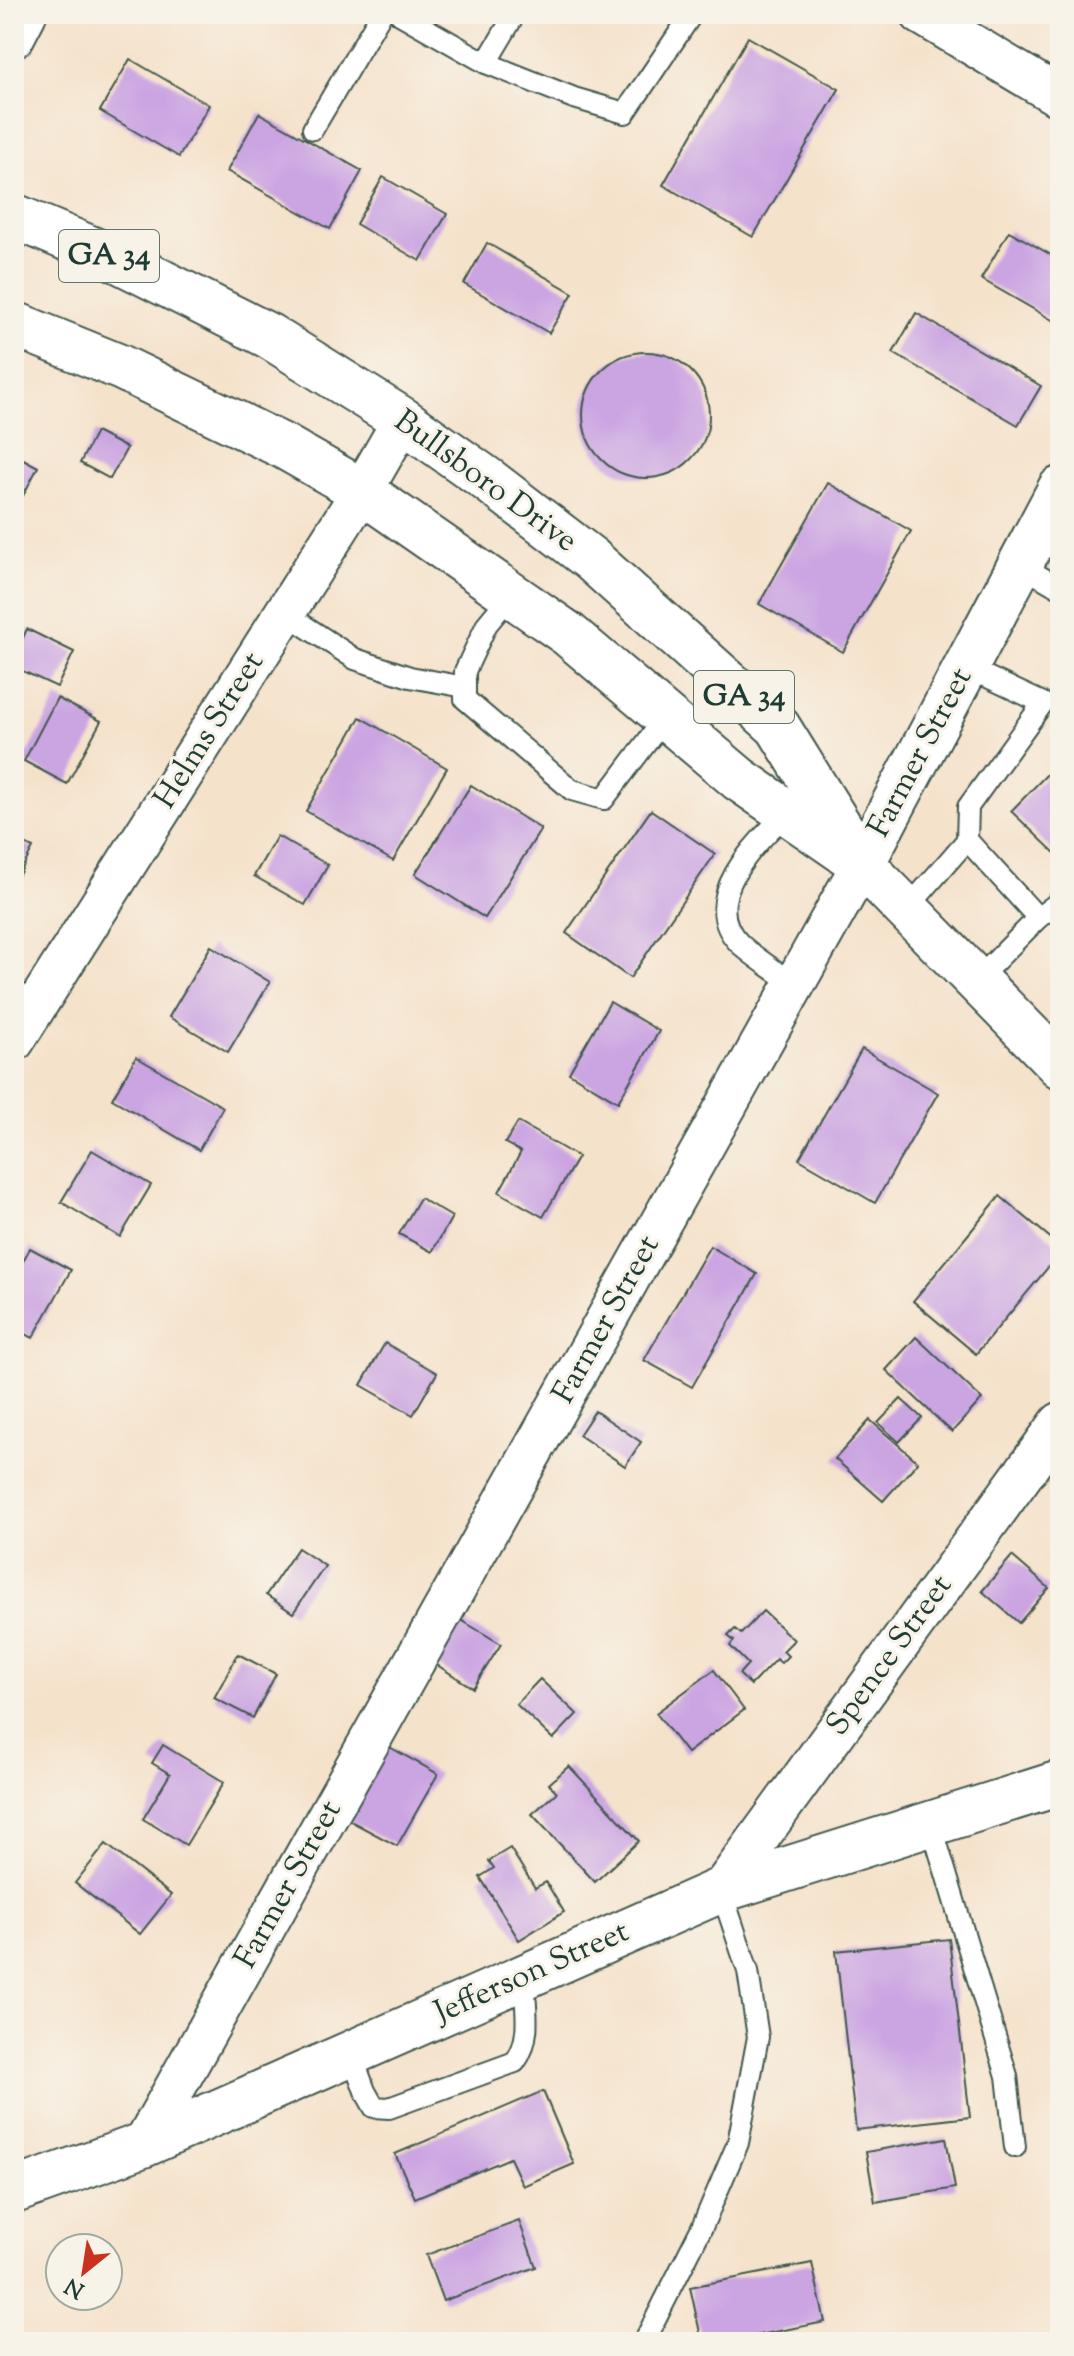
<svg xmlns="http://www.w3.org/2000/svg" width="1074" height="2356" viewBox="0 0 1074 2356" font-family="'Sorts Mill Goudy',serif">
<rect width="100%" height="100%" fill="#f7f3e8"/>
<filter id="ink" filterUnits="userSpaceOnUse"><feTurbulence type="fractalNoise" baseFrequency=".0125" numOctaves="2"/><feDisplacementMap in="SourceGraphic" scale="16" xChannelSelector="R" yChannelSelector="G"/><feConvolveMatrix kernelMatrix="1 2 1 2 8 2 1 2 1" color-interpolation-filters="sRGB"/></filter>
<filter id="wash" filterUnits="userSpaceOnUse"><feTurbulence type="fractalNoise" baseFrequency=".006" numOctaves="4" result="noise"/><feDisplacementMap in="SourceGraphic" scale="32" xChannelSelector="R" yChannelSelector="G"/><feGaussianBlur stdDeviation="1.8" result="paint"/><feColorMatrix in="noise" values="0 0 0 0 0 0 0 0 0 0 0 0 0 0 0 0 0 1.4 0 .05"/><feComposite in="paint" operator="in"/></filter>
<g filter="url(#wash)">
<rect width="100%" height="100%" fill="#f5e2cb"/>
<g id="blocks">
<g fill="#cba4e2">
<polygon points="748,37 839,89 753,237 663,185"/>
<polygon points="130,59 209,105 179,157 100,111"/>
<polygon points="259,113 362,171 330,229 227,171"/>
<polygon points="383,177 447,214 420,261 356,224"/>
<polygon points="1009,231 1060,260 1060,311 1054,321 981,279"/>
<polygon points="487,243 573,293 549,333 464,284"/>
<polygon points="916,313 1041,386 1018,425 893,353"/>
<circle cx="646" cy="415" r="63"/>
<polygon points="96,432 127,448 110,479 80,463"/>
<polygon points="14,454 38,467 14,513"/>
<polygon points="828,483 911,531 843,652 759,604"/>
<polygon points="27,629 74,652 57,687 14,667 14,657"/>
<polygon points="57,698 101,721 67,784 24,761"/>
<polygon points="360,717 447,768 393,861 306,811"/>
<polygon points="1060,761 1060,858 1011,811"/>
<polygon points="471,785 541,829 485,918 415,874"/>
<polygon points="651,810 715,854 630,978 566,933"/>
<polygon points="277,836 328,865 305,905 254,876"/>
<polygon points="14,839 33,848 14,884"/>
<polygon points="211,946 270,982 228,1052 169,1017"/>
<polygon points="610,1002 659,1031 618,1102 569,1073"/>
<polygon points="862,1049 938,1093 875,1203 799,1159"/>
<polygon points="136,1057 223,1107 199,1150 112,1099"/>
<polygon points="518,1122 578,1157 543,1217 499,1192 521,1152 505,1143"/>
<polygon points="92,1150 151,1185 120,1237 61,1202"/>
<polygon points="1000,1196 1060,1246 1060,1253 976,1354 913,1301"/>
<polygon points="420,1198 452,1217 432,1252 399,1234"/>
<polygon points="710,1246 757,1274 692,1387 644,1360"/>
<polygon points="30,1248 71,1270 33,1338 14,1328 14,1278"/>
<polygon points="916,1337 982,1399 952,1432 886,1370"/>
<polygon points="385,1343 437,1373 413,1415 361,1385"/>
<polygon points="901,1399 922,1418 899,1442 878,1423"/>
<polygon points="595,1411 641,1442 625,1466 579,1435"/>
<polygon points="870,1420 918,1462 883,1501 835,1459"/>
<polygon points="298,1548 325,1566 293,1613 266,1595"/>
<polygon points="1012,1556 1049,1588 1019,1623 982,1591"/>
<polygon points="763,1611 794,1640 783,1651 788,1656 781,1663 776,1659 751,1685 739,1674 748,1664 730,1646 734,1641 728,1636 735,1629 741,1634"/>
<polygon points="461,1620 501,1644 473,1688 434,1663"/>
<polygon points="238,1654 276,1674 253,1718 214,1698"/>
<polygon points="714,1670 744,1710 687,1753 656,1713"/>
<polygon points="540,1679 577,1714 553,1739 516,1704"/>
<polygon points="384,1744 438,1774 397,1846 343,1817"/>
<polygon points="163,1745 224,1782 186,1845 143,1819 170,1774 152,1763"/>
<polygon points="569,1766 639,1841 595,1882 532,1814 557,1792 549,1784"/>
<polygon points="106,1844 171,1895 140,1934 75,1883"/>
<polygon points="510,1848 535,1888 546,1882 564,1912 519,1940 480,1877 494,1868 489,1861"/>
<polygon points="949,1939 970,2117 856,2130 836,1951"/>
<polygon points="543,2091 574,2164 523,2186 510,2158 415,2198 395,2154"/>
<polygon points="946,2138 955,2188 875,2202 866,2152"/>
<polygon points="519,2221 536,2267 443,2301 426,2255"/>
<polygon points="812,2263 825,2322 723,2342 702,2342 690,2287"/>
</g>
</g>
</g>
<g filter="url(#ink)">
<use href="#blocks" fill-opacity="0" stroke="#3f564b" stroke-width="2"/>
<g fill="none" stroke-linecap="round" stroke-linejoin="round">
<g stroke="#3f564b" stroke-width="24">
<g id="service">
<polyline points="400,14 486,63 574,98 625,113 692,14"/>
<polyline points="486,63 515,14"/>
<polyline points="313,129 381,14"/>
<polyline points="1020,565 1060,588"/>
<polyline points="511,595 487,624 465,671 465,699 572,790 604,799 665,718"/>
<polyline points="285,613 355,659 410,677 465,687"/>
<path d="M 789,811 C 758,841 695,900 740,944 C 756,959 777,971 795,985"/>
<polyline points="967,840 1038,918"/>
<polyline points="907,909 967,840 968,807 1043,703 966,667"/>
<polyline points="976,981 1038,918 1060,901"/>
<polyline points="931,1824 1007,2076 1015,2147"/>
<path d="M 351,2053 L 365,2091 L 374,2107 L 389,2108 L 515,2062 C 533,2038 525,2006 524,1977"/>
<polyline points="644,2342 702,2227 738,2143 758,2037 748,1971 721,1890"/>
</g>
</g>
<g stroke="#3f564b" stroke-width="44">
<g id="minor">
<polyline points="921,14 1060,97"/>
<polyline points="14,37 26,14"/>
<polyline points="14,1041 362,491 403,420"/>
<polyline points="721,1890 1060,1423"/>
<polyline points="143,2145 862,864"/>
</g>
</g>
<g stroke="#3f564b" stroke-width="48">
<g id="tertiary">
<polyline points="862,864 1060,489"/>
<polyline points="14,2191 143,2145 721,1890 1060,1783"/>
</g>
</g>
<g stroke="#3f564b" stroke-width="48">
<g id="primary">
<polyline points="14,216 116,259 269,336 403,420 488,480 591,559 778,727 853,848"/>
<polyline points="14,324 120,367 283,446 362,491 568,634 739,779 862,864 1060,1066"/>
</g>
</g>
<use href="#service" stroke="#fff" stroke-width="20"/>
<use href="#minor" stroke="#fff" stroke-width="40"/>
<use href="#tertiary" stroke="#fff" stroke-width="44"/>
<use href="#primary" stroke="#fff" stroke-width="44"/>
</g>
</g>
<g text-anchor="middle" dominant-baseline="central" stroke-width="6" stroke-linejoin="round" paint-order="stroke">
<g fill="#f7f3e8" stroke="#60746a" stroke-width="2">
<rect x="59" y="230" width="100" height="52" rx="6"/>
<rect x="694" y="671" width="100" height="52" rx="6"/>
</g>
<g font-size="30" font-weight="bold" fill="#1f3d34">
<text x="109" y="256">GA 34</text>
<text x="744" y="697">GA 34</text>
</g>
<g font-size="32" fill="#1f3d34" stroke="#f7f3e8">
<text transform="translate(485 482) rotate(36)">Bullsboro Drive</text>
<text transform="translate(210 731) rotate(-58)">Helms Street</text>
<text transform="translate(921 753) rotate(-62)">Farmer Street</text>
<text transform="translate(607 1320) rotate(-61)">Farmer Street</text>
<text transform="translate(890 1656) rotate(-54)">Spence Street</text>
<text transform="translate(289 1885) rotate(-61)">Farmer Street</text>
<text transform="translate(532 1973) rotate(-24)">Jefferson Street</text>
</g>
</g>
<rect width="1074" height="2356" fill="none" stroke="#f7f3e8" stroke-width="48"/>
<g transform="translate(84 2272) rotate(210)"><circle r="38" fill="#f7f3e8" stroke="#a1aaa0" stroke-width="2"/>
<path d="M0-6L14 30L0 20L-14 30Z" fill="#c8321e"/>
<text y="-12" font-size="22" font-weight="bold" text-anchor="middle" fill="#1f3d34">N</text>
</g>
</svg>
